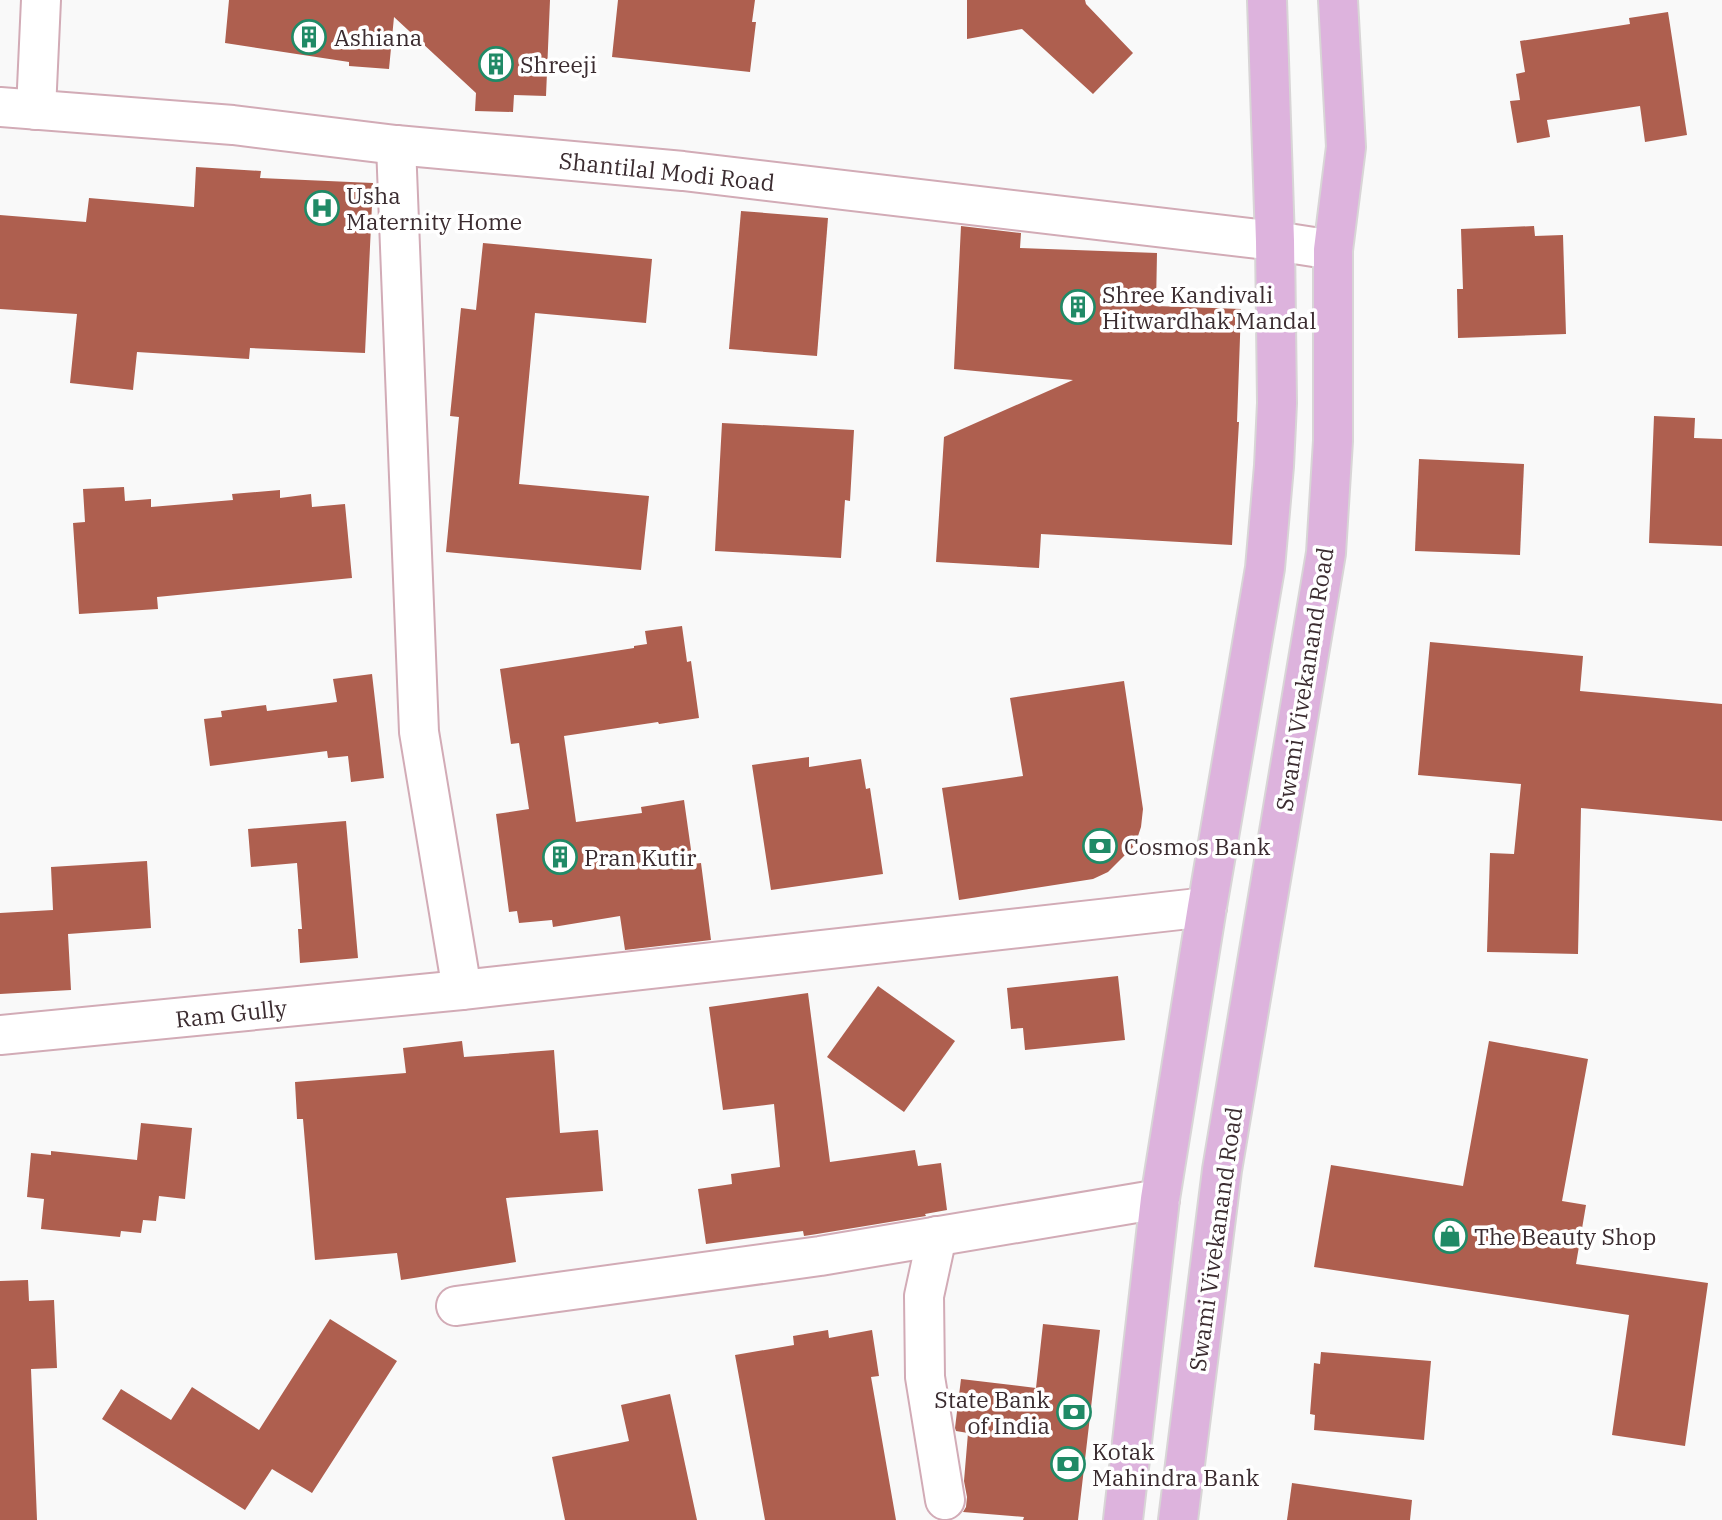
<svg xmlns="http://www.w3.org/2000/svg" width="1722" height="1520" viewBox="0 0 1722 1520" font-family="'IBM Plex Serif',serif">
<rect width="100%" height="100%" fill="#f9f9f9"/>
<g fill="#ae5f4f">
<polygon points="229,0 550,0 546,96 514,95 513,112 475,111 476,93 394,17 389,69 349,66 349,62 225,43"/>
<polygon points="618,0 755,0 752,22 756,22 750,72 612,57"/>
<polygon points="967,0 1085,0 1086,4 1133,53 1093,94 1022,29 967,39"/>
<polygon points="1668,12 1687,135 1645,142 1640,106 1547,120 1550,137 1517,143 1510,101 1520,100 1516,74 1525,72 1520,41 1630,24 1629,18"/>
<polygon points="196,167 261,171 260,178 373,183 365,353 250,348 249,359 137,352 133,390 70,383 77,314 0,309 0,215 86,222 89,198 194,207"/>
<polygon points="741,211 828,218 817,356 729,349"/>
<polygon points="961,226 1021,233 1020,248 1157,253 1156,306 1241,309 1237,422 1239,422 1232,545 1041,534 1039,568 936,562 944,437 1073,380 954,369"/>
<polygon points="1534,226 1535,236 1563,235 1566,334 1458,338 1457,289 1463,289 1461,229"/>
<polygon points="483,243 652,259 646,323 535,313 519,484 649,496 641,570 446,552 459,417 450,416 461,308 476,310"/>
<polygon points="1654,416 1695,418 1694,438 1722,439 1722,546 1649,543"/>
<polygon points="722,423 854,430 850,501 845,500 841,558 715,551"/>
<polygon points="1419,459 1524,464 1520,555 1415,551"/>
<polygon points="124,487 125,501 151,499 151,507 233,500 232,494 280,490 280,498 311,494 312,507 345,504 352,578 157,597 158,609 79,614 73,523 85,522 83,489"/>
<polygon points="682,626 687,662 691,661 699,718 659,724 658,722 564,736 576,822 642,813 641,807 684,800 693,864 701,863 711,940 625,950 620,916 553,927 552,920 519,923 517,911 509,912 496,814 529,809 519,743 511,744 500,669 634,648 634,646 647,644 645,631"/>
<polygon points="1430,642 1583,656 1580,691 1722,704 1722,821 1581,808 1578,954 1487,952 1490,853 1514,854 1521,784 1418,775"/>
<polygon points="372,674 384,778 351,782 348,756 328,758 327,751 210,766 204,719 222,717 221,711 266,705 267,711 337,702 333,679"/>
<polygon points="1124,681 1143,809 1141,827 1135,845 1108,872 1093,879 959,900 942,788 1023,776 1010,698"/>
<polygon points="809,757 809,767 861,759 866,789 870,788 883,874 771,890 752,765"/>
<polygon points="346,821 358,958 300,963 298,929 302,929 297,863 251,867 248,829"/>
<polygon points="147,861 151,928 68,934 71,990 0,994 0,913 53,910 51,867"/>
<polygon points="1118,976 1125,1040 1025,1050 1023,1028 1011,1029 1007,988"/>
<polygon points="878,986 955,1041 904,1112 827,1057"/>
<polygon points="808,993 830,1162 915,1150 918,1166 941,1163 947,1210 925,1214 926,1216 817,1234 804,1236 803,1231 706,1244 698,1189 732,1184 731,1174 780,1167 774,1104 723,1110 709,1007"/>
<polygon points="462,1041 464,1057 554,1050 560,1133 598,1130 603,1191 506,1198 516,1262 401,1280 397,1253 315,1260 303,1119 297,1119 295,1082 406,1073 403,1048"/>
<polygon points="1489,1041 1588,1059 1562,1201 1586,1205 1576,1264 1708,1283 1685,1446 1612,1435 1629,1315 1314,1267 1331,1165 1463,1186"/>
<polygon points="141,1123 192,1128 185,1199 159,1196 156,1221 143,1220 141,1233 121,1231 120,1237 41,1229 44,1199 27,1197 31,1153 51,1155 51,1151 137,1160"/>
<polygon points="28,1280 29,1301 54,1300 57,1368 31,1369 37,1520 0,1520 0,1281"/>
<polygon points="330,1319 397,1361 312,1493 272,1469 245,1510 102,1419 121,1389 171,1420 192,1387 259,1430"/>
<polygon points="1043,1324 1100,1330 1078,1520 1023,1520 1024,1517 963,1512 966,1507 967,1497 964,1481 968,1433 956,1431 955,1428 961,1379 1036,1388"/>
<polygon points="828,1330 829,1338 872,1330 879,1376 871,1377 896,1520 765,1520 735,1355 794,1345 793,1336"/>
<polygon points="1321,1352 1431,1361 1424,1440 1314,1430 1315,1415 1310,1414 1314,1363 1320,1364"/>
<polygon points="670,1394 697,1520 565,1520 552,1457 629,1441 621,1405"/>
<polygon points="1292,1483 1412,1500 1410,1520 1287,1520"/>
</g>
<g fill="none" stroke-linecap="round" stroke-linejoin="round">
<g stroke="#d2abb6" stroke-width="42">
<g id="street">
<polyline points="36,110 41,0"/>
<polyline points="396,145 419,732 462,990"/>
<polyline points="0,1035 462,990 1207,907"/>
<polyline points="937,1236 924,1296 925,1377 945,1500"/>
<polyline points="456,1306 820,1256 1160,1199"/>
</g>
</g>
<g stroke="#d2abb6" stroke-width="42">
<polyline id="secondary" points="0,107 233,125 396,145 683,171 1275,241 1333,250"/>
</g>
<g stroke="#d8d5d6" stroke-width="42">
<g id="primary">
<polyline points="1123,1520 1160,1199 1207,907 1265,568 1274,466 1277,403 1275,241 1267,0"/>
<polyline points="1178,1520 1222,1170 1326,553 1333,441 1333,250 1346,147 1338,0"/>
</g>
</g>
<use href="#street" stroke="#fff" stroke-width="38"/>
<use href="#secondary" stroke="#fff" stroke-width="38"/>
<use href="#primary" stroke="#ddb3dd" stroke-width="38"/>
</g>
<defs>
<g id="building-ring" transform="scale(1.75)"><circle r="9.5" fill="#fff" stroke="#208a66" stroke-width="1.5"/><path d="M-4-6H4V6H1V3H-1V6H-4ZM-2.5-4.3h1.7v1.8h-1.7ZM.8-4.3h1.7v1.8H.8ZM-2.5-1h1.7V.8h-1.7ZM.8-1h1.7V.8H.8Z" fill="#208a66"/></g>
<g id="hospital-ring" transform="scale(1.75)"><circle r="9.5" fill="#fff" stroke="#208a66" stroke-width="1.5"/><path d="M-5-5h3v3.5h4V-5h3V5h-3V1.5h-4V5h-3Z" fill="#208a66"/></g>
<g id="bank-ring" transform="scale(1.75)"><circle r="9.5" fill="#fff" stroke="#208a66" stroke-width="1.5"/><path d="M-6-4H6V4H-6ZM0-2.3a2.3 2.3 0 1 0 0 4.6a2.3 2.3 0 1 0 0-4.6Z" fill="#208a66"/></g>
<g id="shop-ring" transform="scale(1.75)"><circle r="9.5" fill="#fff" stroke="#208a66" stroke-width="1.5"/><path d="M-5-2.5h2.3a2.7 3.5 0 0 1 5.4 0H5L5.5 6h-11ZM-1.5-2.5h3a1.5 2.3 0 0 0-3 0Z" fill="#208a66"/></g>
</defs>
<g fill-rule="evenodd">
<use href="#building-ring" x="309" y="37"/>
<use href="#building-ring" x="496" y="64"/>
<use href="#hospital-ring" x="322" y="208"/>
<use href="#building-ring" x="1078" y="307"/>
<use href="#bank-ring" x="1100" y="846"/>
<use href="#building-ring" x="560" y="857"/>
<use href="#shop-ring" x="1450" y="1236"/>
<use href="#bank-ring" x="1074" y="1412"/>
<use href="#bank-ring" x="1068" y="1464"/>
</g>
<g text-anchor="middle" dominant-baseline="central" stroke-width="7" stroke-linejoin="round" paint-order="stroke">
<g font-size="23" fill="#3b2c30" stroke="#fff" text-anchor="start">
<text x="334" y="37">Ashiana</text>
<text x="520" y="64">Shreeji</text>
<text x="346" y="195">Usha<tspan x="346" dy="26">Maternity Home</tspan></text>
<text x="1102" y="294">Shree Kandivali<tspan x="1102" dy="26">Hitwardhak Mandal</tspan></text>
<text x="1124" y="846">Cosmos Bank</text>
<text x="584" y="857">Pran Kutir</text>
<text x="1474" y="1236">The Beauty Shop</text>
<text x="1050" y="1399" text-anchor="end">State Bank<tspan x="1050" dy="26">of India</tspan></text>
<text x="1092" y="1451">Kotak<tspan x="1092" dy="26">Mahindra Bank</tspan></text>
</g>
<g font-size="23" fill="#3b2c30" stroke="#fff">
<text transform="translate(667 171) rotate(6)">Shantilal Modi Road</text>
<text transform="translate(1304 679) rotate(-81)">Swami Vivekanand Road</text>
<text transform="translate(231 1013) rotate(-6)">Ram Gully</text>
<text transform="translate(1215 1239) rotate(-82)">Swami Vivekanand Road</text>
</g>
</g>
</svg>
